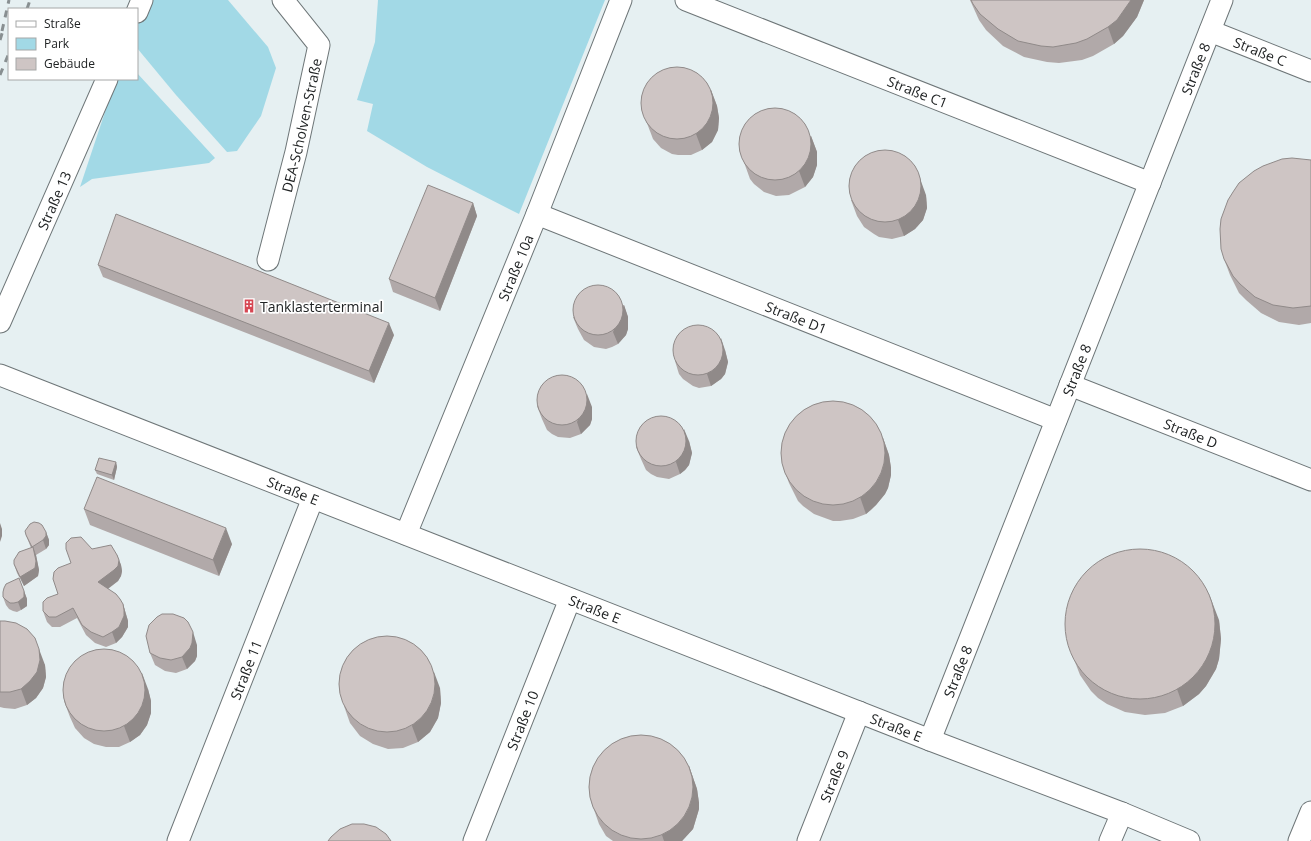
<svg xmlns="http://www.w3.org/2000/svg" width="1311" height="841" viewBox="0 0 1311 841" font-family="'Open Sans',sans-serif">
<rect width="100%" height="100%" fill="#e6f0f2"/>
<g fill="#a2d9e6">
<polygon points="149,0 228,0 268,47 276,68 261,116 237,151 227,152 176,95 137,48 137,25"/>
<polygon points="378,0 605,0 519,214 427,167 367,131 373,104 357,100 375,42"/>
<polygon points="137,73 215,158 209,163 92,179 80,187 116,79 137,79"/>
</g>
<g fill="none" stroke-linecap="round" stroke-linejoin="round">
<g stroke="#6e7678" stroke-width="23">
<g id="minor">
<path id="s1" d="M 686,0 L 1150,183"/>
<polyline points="137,12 142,0"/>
<path id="s2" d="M 1210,31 L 1311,71"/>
<path id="s3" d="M 537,214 L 1056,420"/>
<path id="s4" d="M 268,260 L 296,152 L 319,45 L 283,0"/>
<path id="s5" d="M 0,322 L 107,79"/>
<path id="s6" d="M 0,375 L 930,740 L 1122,813 L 1189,841"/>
<path id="s7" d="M 1070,385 L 1311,480"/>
<path id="s8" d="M 406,534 L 537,214 L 621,0"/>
<path id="s9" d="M 930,740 L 1222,0"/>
<path id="s10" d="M 178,841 L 313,498"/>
<path id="s11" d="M 474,841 L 570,599"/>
<path id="s12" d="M 808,841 L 859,712"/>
<polyline points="1110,841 1122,813"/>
<polyline points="1299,841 1311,812"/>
</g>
</g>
<use href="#minor" stroke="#fff" stroke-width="21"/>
<g stroke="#888f91" stroke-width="3" stroke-dasharray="7 7" stroke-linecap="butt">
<polyline points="27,9 30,0"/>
<polyline points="2,31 9,0"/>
<polyline points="0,40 4,27"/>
<polyline points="0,75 9,53"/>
</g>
</g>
<g fill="#b1a9a9">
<polygon points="970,0 1144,0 1137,17 1123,36 1114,44 1093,56 1082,60 1059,63 1047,62 1024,57 1003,46 986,30 979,20"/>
<polygon points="711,90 717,106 719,118 718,130 712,142 702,150 691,155 678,155 672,154 661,148 653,139 642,110"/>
<polygon points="811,136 817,152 817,165 813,177 805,187 789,195 776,196 764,192 754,184 750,179 740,151"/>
<polygon points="1311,160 1311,323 1299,325 1279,322 1261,313 1246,300 1239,293 1230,275 1224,259"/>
<polygon points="926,195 927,208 923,220 915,229 904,236 892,239 879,237 874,234 864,227 857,216 851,200"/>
<polygon points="473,203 477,216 440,311 393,292 389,279"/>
<polygon points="98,265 394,335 374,383 103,277"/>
<polygon points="624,305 628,317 628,329 626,335 618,344 612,347 606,349 594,347 584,340 578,329 573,317"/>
<polygon points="725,350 728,362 725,374 721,379 711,386 699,388 693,386 683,379 679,374 675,361"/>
<polygon points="537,406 592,407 592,419 590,425 581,434 570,438 558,437 552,434 547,430 542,419"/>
<polygon points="883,438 889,455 891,468 891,475 888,488 885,494 876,505 871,510 866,514 853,519 840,521 833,521 814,514 803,506 798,501 789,483 783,467"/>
<polygon points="689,441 692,453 689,465 685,470 680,474 669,479 657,477 651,474 646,470 641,459 636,447"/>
<polygon points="116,462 117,467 114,480 97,474 95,470"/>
<polygon points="84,509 232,544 219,576 90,525"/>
<polygon points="46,532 49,540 49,545 46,549 36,555 39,570 38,576 24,586 17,573 14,564 31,548 26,535"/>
<polygon points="92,549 117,555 121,565 122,571 121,576 118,581 108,589 123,604 128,621 128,627 122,637 116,643 106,647 95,643 86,635 77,618 60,627 52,627 47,622 43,611 58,594 71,563"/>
<polygon points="24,591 27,599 27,606 21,610 17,612 13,611 9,609 6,605 3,597"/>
<polygon points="1219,620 1221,639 1219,659 1216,669 1206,686 1199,694 1183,706 1165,713 1145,715 1125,712 1107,704 1098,698 1091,691 1080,675 1070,649"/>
<polygon points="0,621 45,665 46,677 43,688 36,698 27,705 15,709 4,708 0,707"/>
<polygon points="197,645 197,656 195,661 187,669 176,673 165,671 155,665 150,653"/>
<polygon points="440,688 441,703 438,718 430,732 418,742 403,748 388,749 373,744 360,736 350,723 344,706"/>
<polygon points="148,689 151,701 151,713 147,725 140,735 130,742 119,747 106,747 94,744 84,738 75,728 70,717 64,701"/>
<polygon points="689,766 697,789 699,803 699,809 693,829 682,841 613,841 606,836 599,824 591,801"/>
</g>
<g fill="#908a89">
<polygon points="1131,0 1144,0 1137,17 1123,36 1114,44 1108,27"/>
<polygon points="711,90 717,106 719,118 718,130 712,142 702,150 696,134"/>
<polygon points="811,136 817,152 817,165 813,177 805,187 799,171"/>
<polygon points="918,173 926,195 927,208 923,220 915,229 904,236 898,220"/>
<polygon points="473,203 477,216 440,311 435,298"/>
<polygon points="624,305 628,317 628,329 626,335 618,344 613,332"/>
<polygon points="389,323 394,335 374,383 369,371"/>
<polygon points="721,338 725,350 728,362 725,374 721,379 711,386 707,374"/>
<polygon points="587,394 592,407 592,419 590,425 581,434 577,422"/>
<polygon points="684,429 689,441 692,453 689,465 685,470 680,474 676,462"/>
<polygon points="883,438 889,455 891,468 891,475 888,488 885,494 876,505 866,514 860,497"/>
<polygon points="116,462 117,467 114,480 112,475"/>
<polygon points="0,523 2,529 2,536 0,542"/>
<polygon points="226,528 232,544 219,576 213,560"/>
<polygon points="46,532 49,540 49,545 46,549 43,540"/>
<polygon points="33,547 36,555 39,570 38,576 24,586 20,577"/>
<polygon points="117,555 121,565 122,571 121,576 118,581 102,593 98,582"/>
<polygon points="24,591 27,599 27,606 21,610 18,602"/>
<polygon points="1209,594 1219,620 1221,639 1219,659 1216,669 1206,686 1199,694 1183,706 1177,689"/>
<polygon points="123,604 128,621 128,627 122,637 116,643 112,632"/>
<polygon points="193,632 197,645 197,656 195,661 187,669 182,657"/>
<polygon points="39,649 45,665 46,677 43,688 36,698 27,705 21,689"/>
<polygon points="434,672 440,688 441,703 438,718 430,732 418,742 412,726"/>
<polygon points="142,673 148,689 151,701 151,713 147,725 140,735 130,742 124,726"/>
<polygon points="689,766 697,789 699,803 699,809 693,829 682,841 664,841 662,835"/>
</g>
<g fill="#cec5c4" stroke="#908a89">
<polygon points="971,0 1131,0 1117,20 1108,27 1087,39 1076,43 1053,47 1041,46 1018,41 998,29 980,14 973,4"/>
<circle cx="677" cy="103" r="36"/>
<circle cx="775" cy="144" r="36"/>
<circle cx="885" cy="186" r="36"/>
<polygon points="1292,158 1311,160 1311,306 1293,308 1273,305 1255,297 1240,284 1233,276 1224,259 1221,249 1220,229 1221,219 1228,200 1233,192 1239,183 1254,171 1263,166 1282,159"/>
<polygon points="428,185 473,203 435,298 389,279"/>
<polygon points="116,214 389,323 369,371 98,265"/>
<circle cx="598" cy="310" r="25"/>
<circle cx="698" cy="350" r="25"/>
<circle cx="562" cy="400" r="25"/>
<circle cx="833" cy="453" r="52"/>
<circle cx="661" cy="441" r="25"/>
<polygon points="99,458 116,462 112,475 95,470"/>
<polygon points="97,477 226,528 213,560 84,509"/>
<polygon points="34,522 39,523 42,525 46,532 46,536 43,540 32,547 26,535 25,531 30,524"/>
<polygon points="81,537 92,549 111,545 117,555 119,560 118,566 114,570 98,582 116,594 120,599 123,604 124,610 124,616 119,627 112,632 103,637 91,632 82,625 73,608 56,617 49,617 43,611 43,602 47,598 58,594 53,579 54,572 58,568 71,563 66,549 66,543 71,538"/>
<polygon points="33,547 36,561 35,568 20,577 14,564 14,560 19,552"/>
<circle cx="1140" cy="624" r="75"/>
<polygon points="19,578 24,591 24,597 18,602 14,603 10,603 6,600 3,597 3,592 4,588 6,584"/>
<polygon points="162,614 173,614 184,618 188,622 193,632 192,643 190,648 182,657 171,660 160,658 150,653 146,636 149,625 157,617"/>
<polygon points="0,621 5,621 16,623 27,629 35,638 39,649 40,660 37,672 30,681 21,689 10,692 0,692"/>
<circle cx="387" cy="684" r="48"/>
<circle cx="104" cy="690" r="41"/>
<circle cx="641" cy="787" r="52"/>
<polygon points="352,824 364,824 376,827 386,834 391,841 328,841 331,837 340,829"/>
</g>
<defs>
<g id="building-bare" transform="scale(1.08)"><path d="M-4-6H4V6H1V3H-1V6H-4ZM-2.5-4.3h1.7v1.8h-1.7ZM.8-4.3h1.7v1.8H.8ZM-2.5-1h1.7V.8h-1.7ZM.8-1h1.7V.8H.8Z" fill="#d64652" stroke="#fff" stroke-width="2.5" paint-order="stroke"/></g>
</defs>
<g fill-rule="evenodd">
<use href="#building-bare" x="249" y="306"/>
</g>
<g text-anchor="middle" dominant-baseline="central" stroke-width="3.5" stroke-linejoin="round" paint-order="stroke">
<g font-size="14" fill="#202324" stroke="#fff">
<text stroke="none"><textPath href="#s2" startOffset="54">Straße C</textPath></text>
<text stroke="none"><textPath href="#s9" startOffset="722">Straße 8</textPath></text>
<text stroke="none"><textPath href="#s1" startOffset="249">Straße C1</textPath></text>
<text stroke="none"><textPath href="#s4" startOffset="139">DEA-Scholven-Straße</textPath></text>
<text stroke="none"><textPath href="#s5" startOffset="133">Straße 13</textPath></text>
<text stroke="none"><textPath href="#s8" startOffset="288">Straße 10a</textPath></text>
<text stroke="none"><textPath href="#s3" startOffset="279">Straße D1</textPath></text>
<text stroke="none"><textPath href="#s9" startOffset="398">Straße 8</textPath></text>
<text stroke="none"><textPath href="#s7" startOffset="130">Straße D</textPath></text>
<text stroke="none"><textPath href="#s6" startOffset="315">Straße E</textPath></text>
<text stroke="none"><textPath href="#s6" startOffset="639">Straße E</textPath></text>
<text stroke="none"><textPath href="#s10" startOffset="184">Straße 11</textPath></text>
<text stroke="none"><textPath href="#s9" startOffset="74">Straße 8</textPath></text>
<text stroke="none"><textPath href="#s11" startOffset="130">Straße 10</textPath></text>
<text stroke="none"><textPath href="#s6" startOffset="963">Straße E</textPath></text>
<text stroke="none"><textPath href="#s12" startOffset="70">Straße 9</textPath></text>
</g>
<g font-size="14" fill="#202324" stroke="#fff" text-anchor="start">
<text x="260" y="306">Tanklasterterminal</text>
</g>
</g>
<rect x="8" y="8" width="130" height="72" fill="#ffffff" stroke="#a6a7a7"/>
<rect x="16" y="21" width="20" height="6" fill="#ffffff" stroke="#a6a7a7"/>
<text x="44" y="28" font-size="12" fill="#202324">Straße</text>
<rect x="16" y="38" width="20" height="12" fill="#a2d9e6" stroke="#a6a7a7"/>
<text x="44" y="48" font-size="12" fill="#202324">Park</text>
<rect x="16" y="58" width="20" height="12" fill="#cec5c4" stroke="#a6a7a7"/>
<text x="44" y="68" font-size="12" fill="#202324">Gebäude</text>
</svg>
